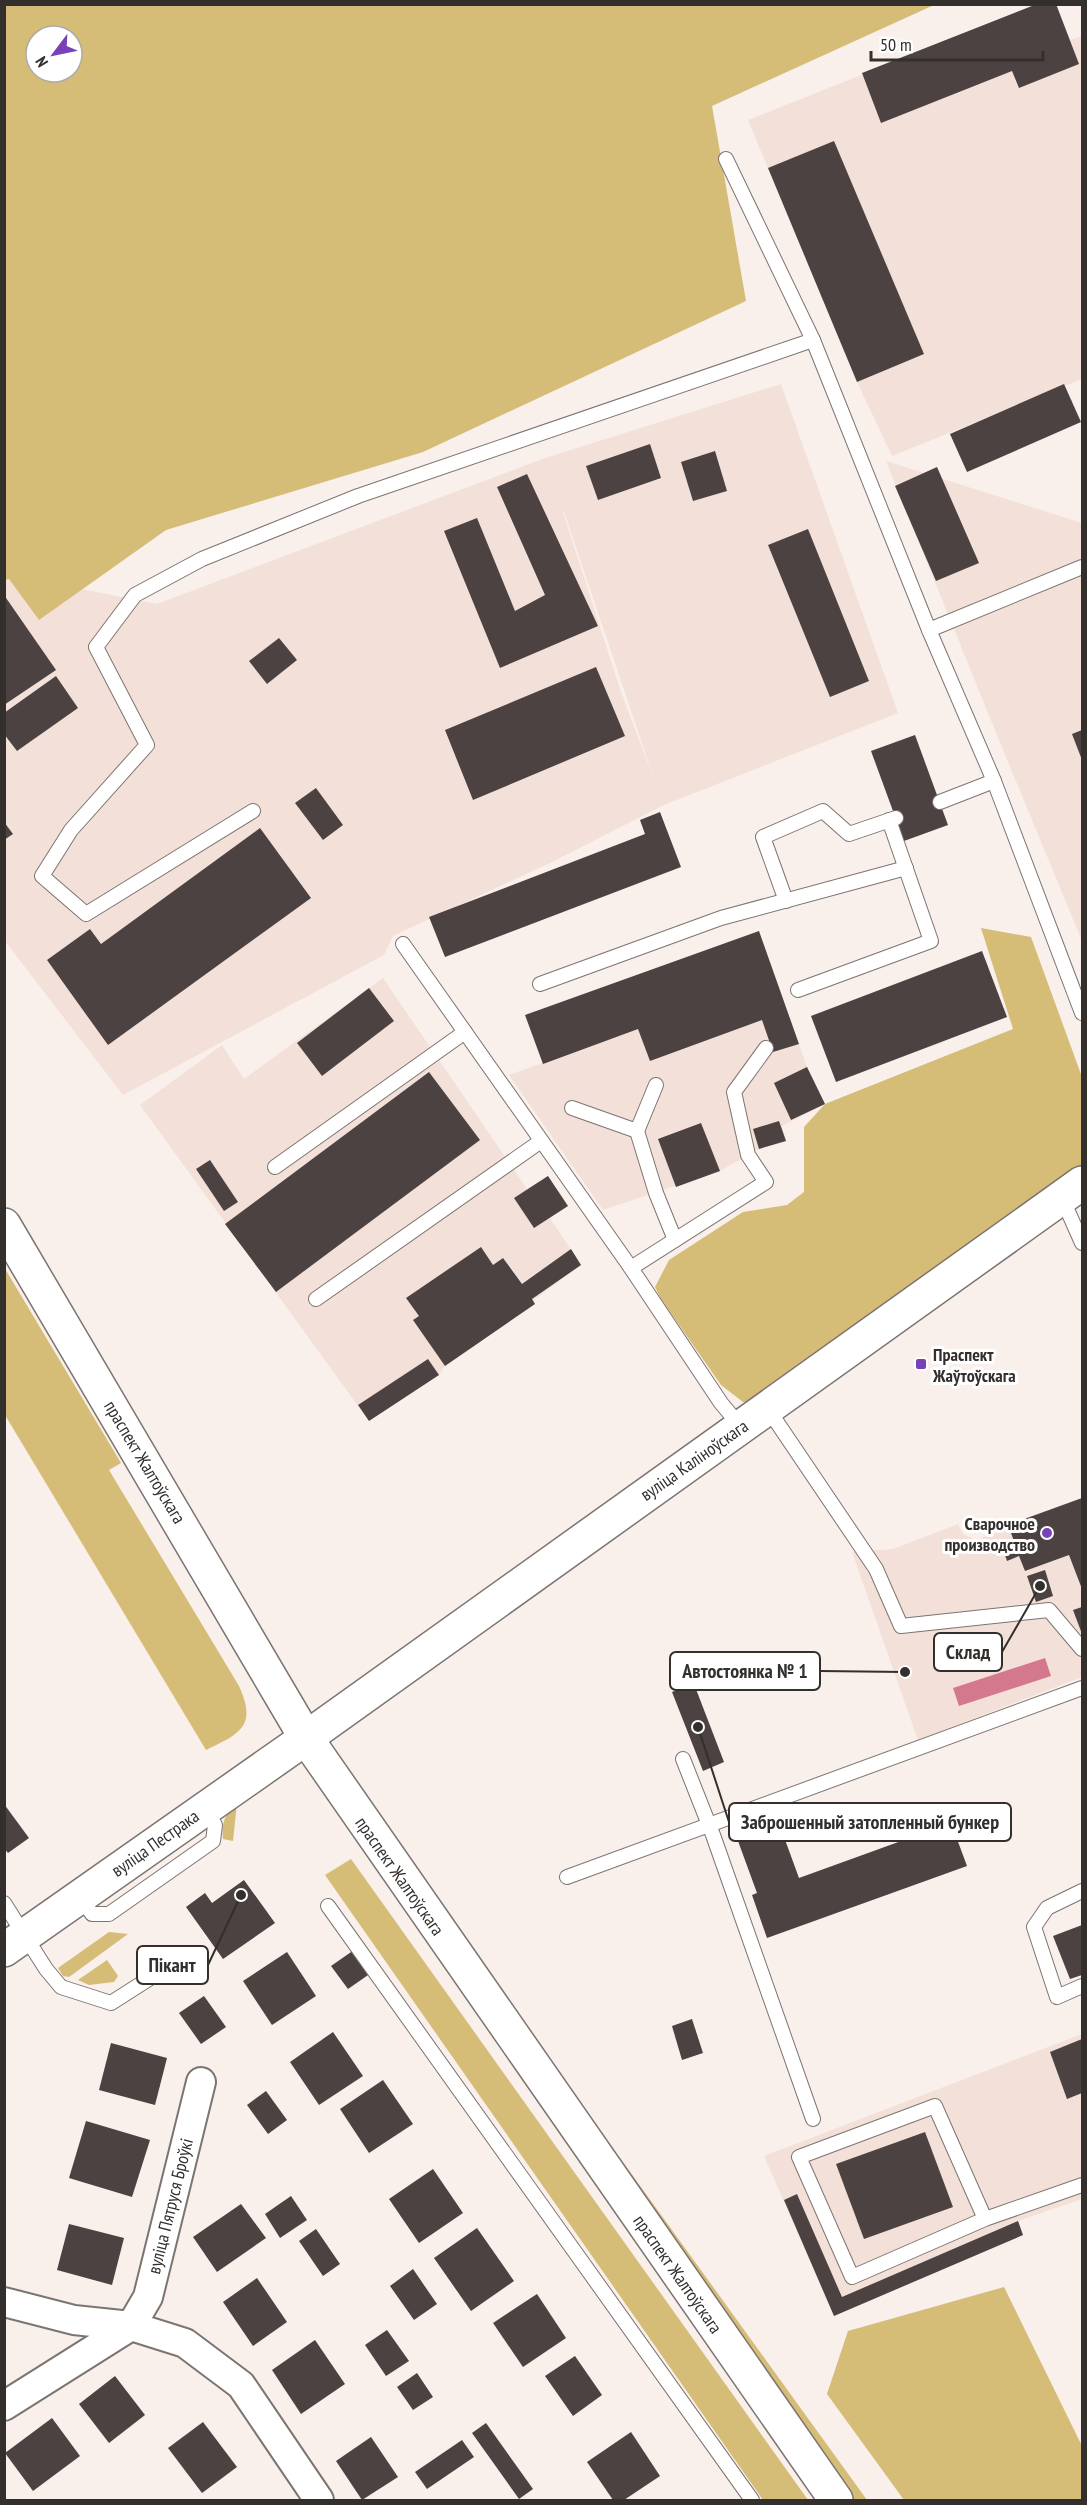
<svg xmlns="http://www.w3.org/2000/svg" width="1087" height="2505" viewBox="0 0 1087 2505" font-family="'PT Sans Narrow',sans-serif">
<rect width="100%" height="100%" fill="#f9efeb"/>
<g fill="#f3e1d9" fill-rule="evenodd">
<polygon points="1037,5 1056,5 1070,40 1082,36 1082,379 892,456 857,382 748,120"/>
<path d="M 781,384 L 898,713 L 664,805 L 550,863 L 393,936 L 384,955 L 123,1095 L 5,941 L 5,574 L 157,604 L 545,458 ZM 563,512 L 564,512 L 654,779 L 621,692 Z"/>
<polygon points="886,461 1082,523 1082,941 994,728"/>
<polygon points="383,978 527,1189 548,1176 568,1206 550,1218 581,1265 445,1366 439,1375 369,1421 140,1105 222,1045 244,1079"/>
<polygon points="776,979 807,1067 825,1104 782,1126 786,1141 759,1149 720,1171 603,1210 509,1075"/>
<polygon points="1082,1498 1082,1677 918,1740 852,1552 893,1549 958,1524 963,1534 976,1540"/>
<polygon points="1082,2034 1082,2199 1018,2221 1023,2235 834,2316 764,2156"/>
</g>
<g fill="#d5bc77" fill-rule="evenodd">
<path d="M 5,5 L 934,5 L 712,106 L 746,301 L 423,452 L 166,530 L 39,620 L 9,579 L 5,580 ZM 36,36 L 72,36 L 72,72 L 36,72 Z"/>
<polygon points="981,928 1031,937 1082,1077 1082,1165 1069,1179 761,1400 743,1402 721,1385 661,1299 655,1287 669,1260 743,1212 787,1205 804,1192 804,1127 825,1104 1013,1029"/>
<path d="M 4,1267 L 121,1463 L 109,1470 L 239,1686 C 257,1726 241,1733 206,1750 L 5,1415 Z"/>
<path d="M 237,1803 L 233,1841 L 223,1839 C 221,1823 225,1813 237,1803 Z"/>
<polygon points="351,1859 808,2500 763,2500 325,1875"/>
<polygon points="109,1932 128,1934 69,1977 63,1976 58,1968"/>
<polygon points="107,1960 118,1976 114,1982 89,1985 78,1980"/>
<polygon points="612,2147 867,2500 853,2500 604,2152"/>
<polygon points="1004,2287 1082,2446 1082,2500 904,2500 827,2394 848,2331"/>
</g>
<polygon fill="#d4788e" points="1045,1658 1051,1676 959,1706 953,1688"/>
<g fill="#4b4241">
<polygon points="1037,4 1056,4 1079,64 1019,88 1012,71 881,123 862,73"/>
<polygon points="834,141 924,354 857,382 768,168"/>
<polygon points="1064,384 1081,422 967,472 950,434"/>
<polygon points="650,444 661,478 598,500 586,466"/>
<polygon points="715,451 727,491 693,501 681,462"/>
<polygon points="937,467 979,563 936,581 895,486"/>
<polygon points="527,474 598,626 500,668 444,531 477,518 515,611 545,595 497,487"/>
<polygon points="808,529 869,681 830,697 768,545"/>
<polygon points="4,595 56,670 4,705"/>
<polygon points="279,638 297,660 267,684 249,661"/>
<polygon points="596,667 625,736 473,800 445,730"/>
<polygon points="56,676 78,708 17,751 4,734 4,713"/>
<polygon points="1082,730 1082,760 1072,734"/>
<polygon points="915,735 948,825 904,841 871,751"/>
<polygon points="316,788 343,825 323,840 295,803"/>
<polygon points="660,812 681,867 445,957 429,917 645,834 640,820"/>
<polygon points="4,822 13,834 4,840"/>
<polygon points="260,828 311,898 108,1045 47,960 90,929 101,944"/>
<polygon points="759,931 799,1044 773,1052 762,1020 650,1061 638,1029 543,1064 525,1015"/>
<polygon points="982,951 1007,1017 836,1082 811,1016"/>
<polygon points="369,988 394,1021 322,1076 297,1043"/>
<polygon points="807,1067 825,1104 791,1120 774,1083"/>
<polygon points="429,1072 480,1140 276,1292 225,1224"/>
<polygon points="779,1121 786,1141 759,1149 753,1129"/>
<polygon points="701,1123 720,1171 676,1187 658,1139"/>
<polygon points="210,1160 238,1202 224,1211 196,1169"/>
<polygon points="548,1176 568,1206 534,1228 514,1198"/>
<polygon points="481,1247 493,1265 503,1258 522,1284 571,1249 581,1265 532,1299 535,1304 445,1366 413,1320 419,1316 406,1298"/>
<polygon points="428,1359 439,1375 369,1421 358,1405"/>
<polygon points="1082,1498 1082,1589 1069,1555 1025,1571 1019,1556 1007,1561 1002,1546 1014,1541 1008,1525"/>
<polygon points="1045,1570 1053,1596 1036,1602 1027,1576"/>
<polygon points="1082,1607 1082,1634 1073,1610"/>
<polygon points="694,1684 724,1762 703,1771 672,1692"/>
<polygon points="4,1804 29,1838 8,1853 4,1848"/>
<polygon points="947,1812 967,1866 767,1938 752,1895 757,1893 738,1841 780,1826 799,1878 926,1832 922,1821"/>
<polygon points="244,1880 275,1923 223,1959 186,1907 205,1893 212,1903"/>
<polygon points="1082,1925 1082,1975 1070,1979 1053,1936"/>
<polygon points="354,1950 371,1973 348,1989 331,1966"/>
<polygon points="287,1952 316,1996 272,2025 243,1981"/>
<polygon points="204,1996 226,2027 201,2044 179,2013"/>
<polygon points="692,2019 703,2053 682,2060 672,2026"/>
<polygon points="333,2032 363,2076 319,2105 290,2062"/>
<polygon points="1082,2039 1082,2093 1067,2099 1050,2052"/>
<polygon points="111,2043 167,2058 155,2105 99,2090"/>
<polygon points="383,2080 413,2124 369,2153 340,2109"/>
<polygon points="266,2091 287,2120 268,2134 247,2105"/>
<polygon points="86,2121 150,2140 132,2197 69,2178"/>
<polygon points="925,2132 953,2207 864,2239 836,2164"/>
<polygon points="433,2169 463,2213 419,2243 389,2199"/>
<polygon points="797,2194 842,2297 1018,2221 1023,2235 834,2316 784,2200"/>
<polygon points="291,2196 307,2220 280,2238 265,2214"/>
<polygon points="241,2204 266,2238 217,2272 193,2237"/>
<polygon points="69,2224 124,2238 112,2285 57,2270"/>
<polygon points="477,2228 514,2281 471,2311 434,2258"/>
<polygon points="316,2229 340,2264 323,2276 299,2241"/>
<polygon points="413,2269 437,2304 414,2320 390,2286"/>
<polygon points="257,2278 287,2322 253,2346 223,2302"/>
<polygon points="537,2294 566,2338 523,2367 493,2323"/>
<polygon points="387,2330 409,2361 386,2376 365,2345"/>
<polygon points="315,2340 345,2384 301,2414 272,2370"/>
<polygon points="575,2356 602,2395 573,2416 545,2376"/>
<polygon points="417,2373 433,2397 413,2410 397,2387"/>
<polygon points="115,2376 145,2415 109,2443 79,2404"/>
<polygon points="52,2418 80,2456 33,2491 5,2453"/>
<polygon points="203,2422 237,2467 202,2493 168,2448"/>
<polygon points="486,2423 533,2489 519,2499 472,2433"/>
<polygon points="631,2432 660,2476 624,2500 613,2500 587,2462"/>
<polygon points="371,2437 398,2477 362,2500 336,2461"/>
<polygon points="462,2440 474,2457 427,2489 415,2472"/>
</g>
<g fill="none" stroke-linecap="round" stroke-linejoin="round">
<g stroke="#7c7470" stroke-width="16">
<g id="lane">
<polyline points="726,159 813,340 929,630 994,781 1082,1013"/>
<polyline points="929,630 1082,567"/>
<polyline points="940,802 994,781"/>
<polyline points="253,811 86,914 42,876 71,830 147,745 96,647 135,595 202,559 358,496 813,340"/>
<polyline points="786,901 763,837 823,811 849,834 896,818"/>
<polyline points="403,944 631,1268 721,1403 741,1427"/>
<polyline points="540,984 721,918 906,868"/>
<polyline points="798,990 931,941 889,820"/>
<polyline points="656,1085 637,1131 656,1193 675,1240"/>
<polyline points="572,1108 637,1131"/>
<polyline points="275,1167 465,1032"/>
<polyline points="1062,1198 1082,1243"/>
<polyline points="631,1268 766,1182 748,1155 734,1092 766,1048"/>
<polyline points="316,1299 541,1141"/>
<polyline points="768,1409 876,1569 901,1626 1049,1610 1082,1649"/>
<polyline points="683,1759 713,1835 813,2119"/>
<polyline points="567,1877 1082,1688"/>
<polyline points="1082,1891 1047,1908 1034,1927 1057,1997 1082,1986"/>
<polyline points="79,1896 92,1914 109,1914 213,1841 215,1825 204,1809"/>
<polyline points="4,1903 46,1969 61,1987 111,2003 183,1957"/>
<polyline points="328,1906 752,2500"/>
<polyline points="985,2219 935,2106 799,2157 852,2277 985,2219 1082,2185"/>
</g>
</g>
<g stroke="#7c7470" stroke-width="32">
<g id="street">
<polyline points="4,2302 74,2320 131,2326 185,2343 241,2385 319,2500"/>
<polyline points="4,2406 131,2326 148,2297 201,2082"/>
</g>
</g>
<g stroke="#7c7470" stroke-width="36">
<polyline id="secondary" points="4,1950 306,1738 1082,1183"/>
</g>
<g stroke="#7c7470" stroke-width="36">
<polyline id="primary" points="4,1225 306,1738 836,2500"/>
</g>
<use href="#lane" stroke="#fff" stroke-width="14"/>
<use href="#street" stroke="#fff" stroke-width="28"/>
<use href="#secondary" stroke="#fff" stroke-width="33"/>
<use href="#primary" stroke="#fff" stroke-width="33"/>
</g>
<g fill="#7841b8" stroke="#fff" stroke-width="2">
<rect x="915" y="1358" width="12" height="12" rx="3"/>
<circle cx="1047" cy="1533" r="6"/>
</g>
<g text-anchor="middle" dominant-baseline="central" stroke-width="6" stroke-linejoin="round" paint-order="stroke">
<g font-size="18" font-weight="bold" fill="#322f2d" stroke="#fff" text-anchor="start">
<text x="933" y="1354">Праспект<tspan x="933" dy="21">Жаўтоўскага</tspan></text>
<text x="1035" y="1523" text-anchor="end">Сварочное<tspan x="1035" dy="21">производство</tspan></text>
</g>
<g font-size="18" fill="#322f2d" stroke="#fff">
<text transform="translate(694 1460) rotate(-35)">вуліца Каліноўскага</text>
<text transform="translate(145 1462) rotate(59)">праспект Жалтоўскага</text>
<text transform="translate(155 1843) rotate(-35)">вуліца Пестрака</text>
<text transform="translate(400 1876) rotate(55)">праспект Жалтоўскага</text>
<text transform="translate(170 2206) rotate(-76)">вуліца Пятруся Броўкі</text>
<text transform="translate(678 2274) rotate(55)">праспект Жалтоўскага</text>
</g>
</g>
<path fill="none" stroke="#322f2d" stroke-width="2" d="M1040 1586L1002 1652M905 1672L820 1671M698 1727L729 1822M241 1895L208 1965"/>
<g fill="#322f2d" stroke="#fff" stroke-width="2">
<circle cx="1040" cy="1586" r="6"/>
<circle cx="905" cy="1672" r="6"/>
<circle cx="698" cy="1727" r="6"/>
<circle cx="241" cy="1895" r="6"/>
</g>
<g fill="#fff" stroke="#322f2d" stroke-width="2">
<rect x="934" y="1633" width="68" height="38" rx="6"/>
<rect x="670" y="1652" width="150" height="38" rx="6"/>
<rect x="729" y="1803" width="282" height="38" rx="6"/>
<rect x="137" y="1946" width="71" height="38" rx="6"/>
</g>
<g font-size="20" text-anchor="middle" font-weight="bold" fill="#322f2d">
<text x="968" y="1659">Склад</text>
<text x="745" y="1678">Автостоянка № 1</text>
<text x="870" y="1829">Заброшенный затопленный бункер</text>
<text x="172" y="1972">Пікант</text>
</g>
<rect width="1087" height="2505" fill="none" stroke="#322f2d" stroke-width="12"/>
<g transform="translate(54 54) rotate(238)"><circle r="28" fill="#ffffff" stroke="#adacab" stroke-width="1.5"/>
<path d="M0-4.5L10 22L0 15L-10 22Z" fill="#7841b8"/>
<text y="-9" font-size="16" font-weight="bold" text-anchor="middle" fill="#322f2d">N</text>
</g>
<path d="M871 51v9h172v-9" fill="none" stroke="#322f2d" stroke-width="3"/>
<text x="880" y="51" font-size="18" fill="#322f2d" stroke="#ffffff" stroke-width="4.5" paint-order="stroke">50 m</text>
</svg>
